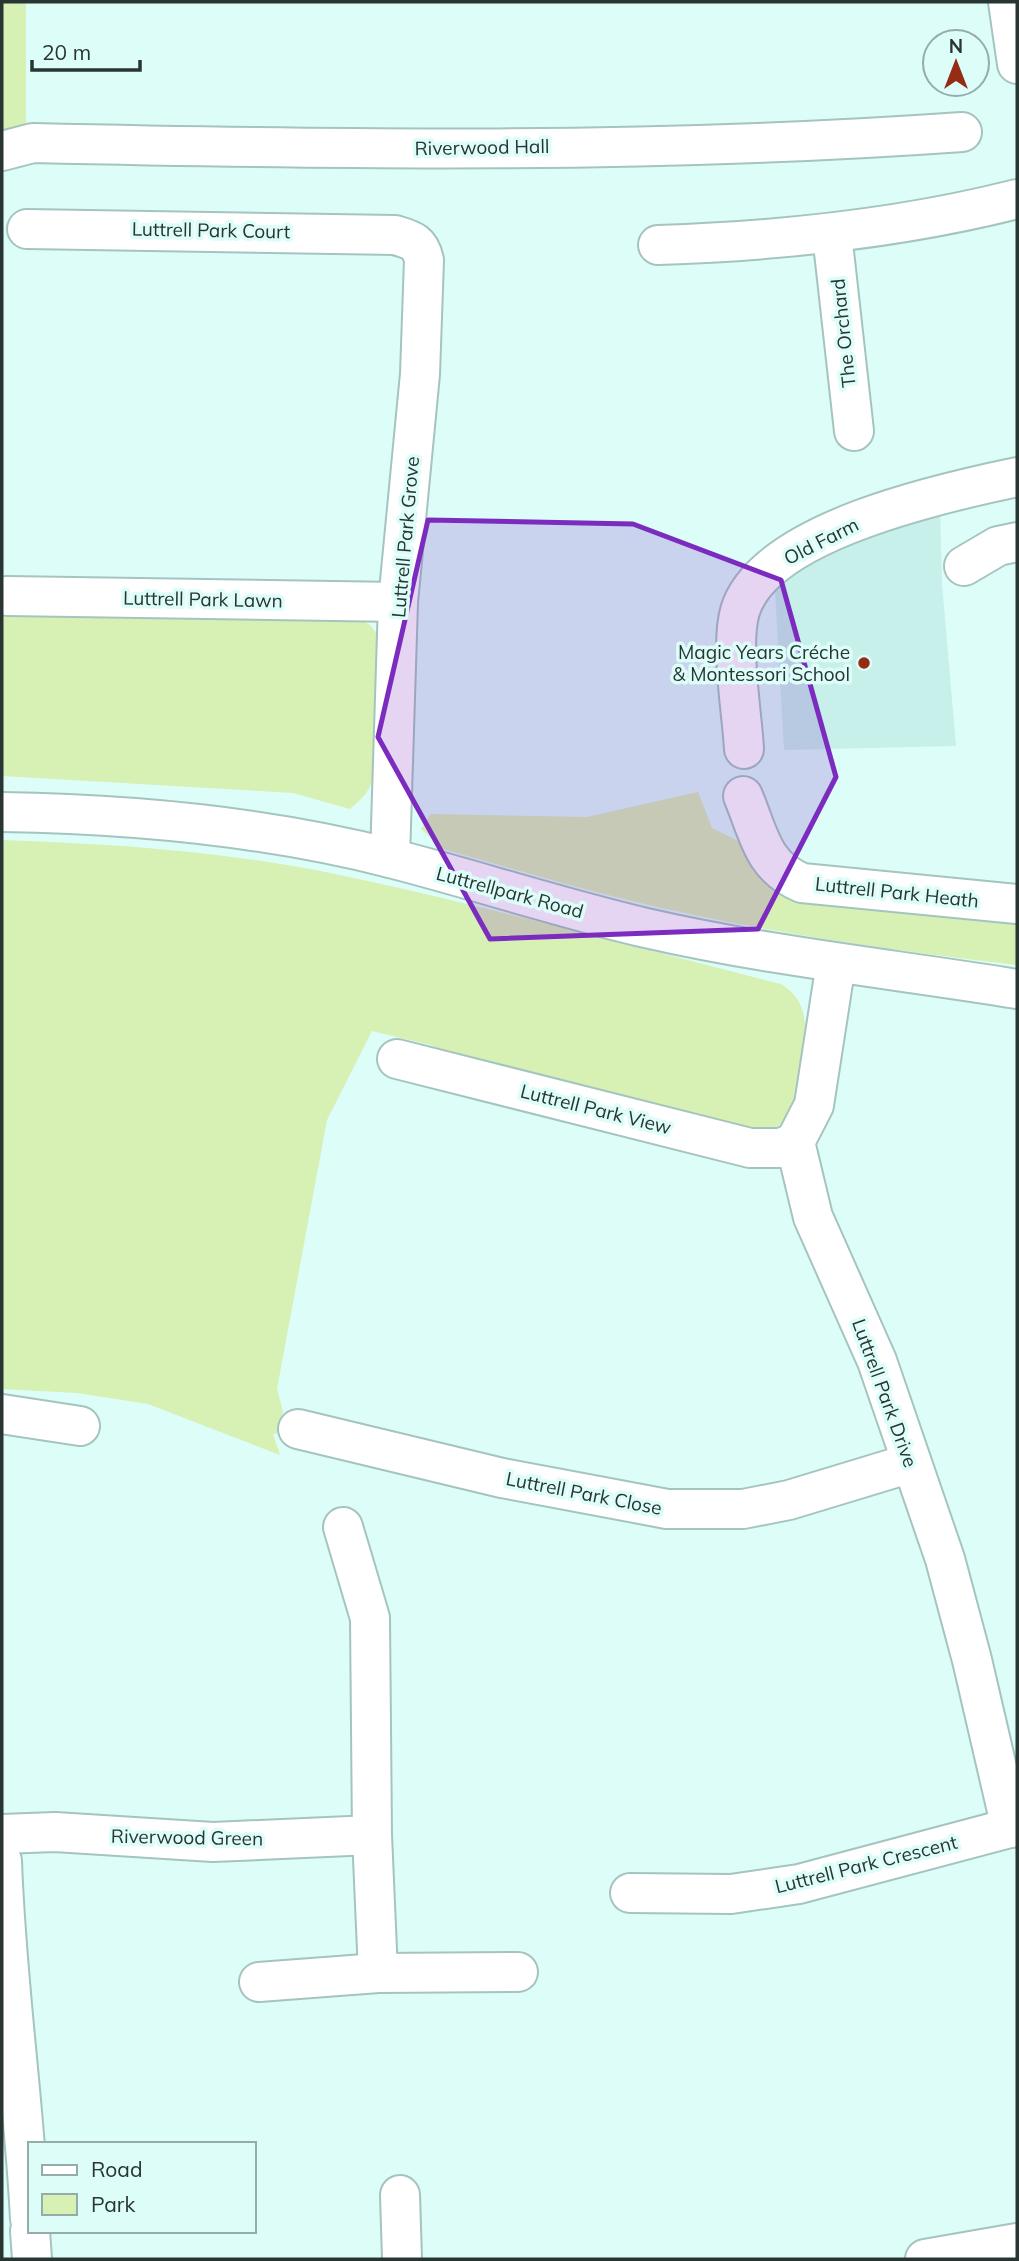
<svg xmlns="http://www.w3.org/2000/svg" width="1019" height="2261" viewBox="0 0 1019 2261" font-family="Mulish,sans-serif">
<rect width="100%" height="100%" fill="#ddfdf9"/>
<polygon fill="#c7f0eb" points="940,508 942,584 956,746 784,750 775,590 808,558"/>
<g fill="#d7f0b4">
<polygon points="2,2 26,2 26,124 2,131"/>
<path d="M 55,615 L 360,619 L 370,625 L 379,636 C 377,677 383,747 371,784 C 367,795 358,802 350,809 L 293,793 L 2,776 L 2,617 Z"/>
<path d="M 698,792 L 712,828 L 744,844 L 755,867 L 1017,918 L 1017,965 C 887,950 756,931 628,900 C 566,885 504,866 443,849 L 421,829 L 431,814 L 587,817 Z"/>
<path d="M 2,840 C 117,844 236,852 349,877 C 494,908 638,948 781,984 C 815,1004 805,1042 799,1074 C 796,1089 796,1105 787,1117 C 782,1125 773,1129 765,1132 L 437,1057 L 434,1046 L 372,1031 L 327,1120 L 277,1389 L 283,1412 L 278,1433 L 273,1434 L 280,1455 L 148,1404 L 77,1393 L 2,1389 Z"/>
</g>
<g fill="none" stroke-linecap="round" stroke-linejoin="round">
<g stroke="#a5c4c0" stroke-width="42">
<g id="minor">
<polyline points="1008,2 1017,64"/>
<path d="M 2,151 L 33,143 C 342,150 653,154 962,132"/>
<path d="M 27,229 L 395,235 C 412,240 420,242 424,260 L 420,374 L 398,602 L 390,858"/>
<polyline points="832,234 854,431"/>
<path d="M 658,245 C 780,241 899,229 1017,199"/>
<polyline points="964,566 998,546 1017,542"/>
<polyline points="7,596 398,602"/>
<path d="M 744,749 C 742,713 730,645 740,611 C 764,531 945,492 1017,477"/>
<path d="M 743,796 C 759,834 762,866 802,883 L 1017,904"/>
<path d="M 2,812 C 132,814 264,826 390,858 C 476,880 560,908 646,928 C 768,956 893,969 1017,989"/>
<polyline points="836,963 814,1105 795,1142 813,1217 877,1361 945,1559 972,1660 1011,1828"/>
<polyline points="397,1059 750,1148 781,1148 795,1142"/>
<polyline points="2,1414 80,1426"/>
<polyline points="298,1429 502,1478 667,1509 743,1509 789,1500 911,1463"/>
<polyline points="343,1527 370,1618 372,1835 378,1973"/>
<polyline points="2,1834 55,1832 213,1842 372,1835"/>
<path d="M 2,1861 C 6,1981 24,2099 30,2219"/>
<polyline points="630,1893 731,1894 799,1884 1017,1826"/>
<polyline points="259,1982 378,1973 518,1972"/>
<polyline points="400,2195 402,2259"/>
<polyline points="30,2231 32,2259"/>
<polyline points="925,2259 1017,2243"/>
</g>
</g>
<use href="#minor" stroke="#fff" stroke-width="38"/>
</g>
<path fill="#7b2cbf" fill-opacity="0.2" stroke="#7b2cbf" stroke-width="5" stroke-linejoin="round" d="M 428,520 L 633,524 L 781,580 L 836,777 L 758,929 L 490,939 L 378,737 Z"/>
<circle fill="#952d15" stroke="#ddfdf9" stroke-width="2.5" cx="864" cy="663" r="7"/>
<g text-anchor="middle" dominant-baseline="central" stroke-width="7" stroke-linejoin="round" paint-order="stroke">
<g font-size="19" fill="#283533" stroke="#ddfdf9">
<text transform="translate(482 147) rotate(-1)">Riverwood Hall</text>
<text transform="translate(211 230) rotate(1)">Luttrell Park Court</text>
<text transform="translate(843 333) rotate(-96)">The Orchard</text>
<text transform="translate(405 537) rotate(-85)">Luttrell Park Grove</text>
<text transform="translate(821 541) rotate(-27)">Old Farm</text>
<text transform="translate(203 599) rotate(1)">Luttrell Park Lawn</text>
<text transform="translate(510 892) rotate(15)">Luttrellpark Road</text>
<text transform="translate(897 892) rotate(6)">Luttrell Park Heath</text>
<text transform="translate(596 1109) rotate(14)">Luttrell Park View</text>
<text transform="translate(885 1393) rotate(70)">Luttrell Park Drive</text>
<text transform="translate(584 1493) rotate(11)">Luttrell Park Close</text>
<text transform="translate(187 1837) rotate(1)">Riverwood Green</text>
<text transform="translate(866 1864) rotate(-14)">Luttrell Park Crescent</text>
</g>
<g font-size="19" fill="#283533" stroke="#ddfdf9" text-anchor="end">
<text x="850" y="652">Magic Years Créche<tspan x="850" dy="22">&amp; Montessori School</tspan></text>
</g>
</g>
<rect width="1019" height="2261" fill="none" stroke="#283533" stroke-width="7"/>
<rect x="28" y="2142" width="228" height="91" fill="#ddfdf9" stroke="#95adaa" stroke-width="2"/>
<rect x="42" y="2165" width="35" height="10" fill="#ffffff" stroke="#95adaa" stroke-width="2"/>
<text x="91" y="2177" font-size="21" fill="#283533">Road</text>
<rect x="42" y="2194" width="35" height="21" fill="#d7f0b4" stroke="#95adaa" stroke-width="2"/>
<text x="91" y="2212" font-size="21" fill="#283533">Park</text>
<g transform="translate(956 63)"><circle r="33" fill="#ddfdf9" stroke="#95adaa" stroke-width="2"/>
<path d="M0-5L12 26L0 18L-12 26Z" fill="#952d15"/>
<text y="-10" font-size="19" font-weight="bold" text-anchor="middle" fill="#283533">N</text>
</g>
<path d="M32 60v10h108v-10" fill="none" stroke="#283533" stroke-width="3.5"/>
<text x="42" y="60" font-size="21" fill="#283533" stroke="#ddfdf9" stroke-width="5" paint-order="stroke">20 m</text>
</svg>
